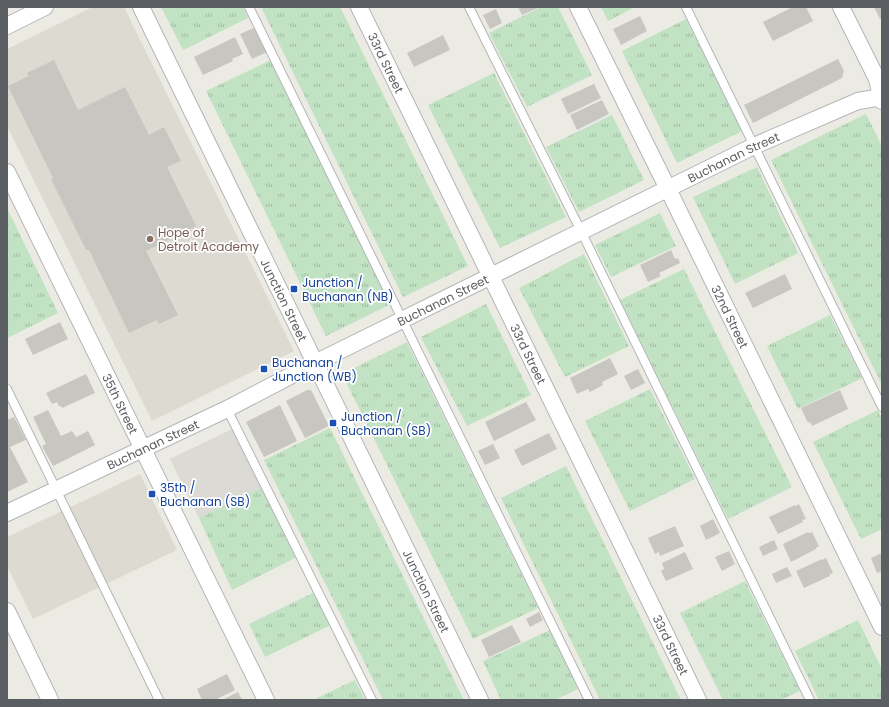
<svg xmlns="http://www.w3.org/2000/svg" width="889" height="707" viewBox="0 0 889 707" font-family="Poppins,sans-serif">
<defs>
<pattern id="grass-tufts" width="24" height="20" patternUnits="userSpaceOnUse"><rect width="24" height="20" fill="#c1e2c3"/><path d="M3 7l-1-3M5 7V3M7 7l1-3M15 17l-1-3M17 17v-4M19 17l1-3" fill="none" stroke="#a0baa2"/></pattern>
</defs>
<rect width="100%" height="100%" fill="#ecebe3"/>
<polygon fill="#dbdad5" points="234,428 263,487 199,518 170,459"/>
<g fill="#dcdad1">
<polygon points="93,7 124,7 294,351 152,421 7,126 7,49"/>
<polygon points="140,474 177,550 33,619 7,566 7,537"/>
</g>
<g fill="url(#grass-tufts)">
<polygon points="161,7 243,7 248,18 183,50"/>
<polygon points="261,7 340,7 468,266 403,297"/>
<polygon points="541,7 558,7 592,75 527,107 489,33"/>
<polygon points="601,7 635,7 608,21"/>
<polygon points="686,19 742,131 677,163 622,51"/>
<polygon points="271,60 391,304 326,336 206,91"/>
<polygon points="494,73 566,217 500,248 428,105"/>
<polygon points="866,114 882,146 882,385 771,160"/>
<polygon points="612,115 644,180 579,212 546,147"/>
<polygon points="757,167 798,253 735,284 693,197"/>
<polygon points="7,208 58,313 7,338"/>
<polygon points="660,213 676,246 611,277 595,245"/>
<polygon points="584,254 629,346 565,377 519,288"/>
<polygon points="684,269 792,487 728,519 620,300"/>
<polygon points="486,304 531,395 467,426 421,337"/>
<polygon points="830,315 862,378 798,409 767,346"/>
<polygon points="407,342 538,608 473,639 342,374"/>
<polygon points="650,389 695,479 630,511 585,421"/>
<polygon points="878,410 882,419 882,529 861,539 813,442"/>
<polygon points="330,428 464,700 383,700 264,460"/>
<polygon points="566,466 681,700 600,700 501,498"/>
<polygon points="263,487 297,557 232,590 199,518"/>
<polygon points="745,581 800,691 781,700 723,700 680,613"/>
<polygon points="315,592 331,625 265,657 249,624"/>
<polygon points="858,620 882,669 882,700 819,700 795,651"/>
<polygon points="550,630 578,689 555,700 501,700 483,661"/>
<polygon points="355,680 365,700 313,700"/>
</g>
<g fill="#c8c6c0">
<polygon points="518,7 540,7 522,15"/>
<polygon points="793,7 806,7 813,21 773,41 763,22"/>
<polygon points="874,7 882,7 882,18 880,19"/>
<polygon points="496,9 502,23 490,29 483,15"/>
<polygon points="640,16 647,31 621,45 613,29"/>
<polygon points="254,28 267,52 252,59 240,34"/>
<polygon points="443,35 450,50 414,67 407,53"/>
<polygon points="235,37 243,54 232,59 233,61 203,75 194,57"/>
<polygon points="838,59 844,71 842,78 753,123 744,105"/>
<polygon points="54,60 78,110 125,87 149,135 164,127 181,161 167,167 196,226 146,251 178,315 159,324 157,320 129,333 89,250 86,250 51,179 53,178 8,86 29,76 27,73"/>
<polygon points="594,84 601,98 568,114 561,99"/>
<polygon points="602,100 609,114 577,130 570,115"/>
<polygon points="671,250 675,259 678,258 680,263 659,273 661,276 648,282 640,265"/>
<polygon points="785,274 792,289 753,308 745,293"/>
<polygon points="60,322 68,339 33,355 25,339"/>
<polygon points="610,358 618,374 602,382 603,385 590,392 588,389 577,394 570,378"/>
<polygon points="638,369 645,383 631,390 624,376"/>
<polygon points="86,374 95,393 62,408 61,406 59,406 57,402 52,404 46,393"/>
<polygon points="307,390 311,390 329,426 305,438 286,401"/>
<polygon points="840,390 848,409 812,426 810,422 808,423 801,408"/>
<polygon points="526,402 536,420 494,441 485,422"/>
<polygon points="280,405 297,441 264,457 246,422"/>
<polygon points="48,410 61,436 72,431 76,437 88,431 95,445 53,466 42,446 46,444 33,417"/>
<polygon points="14,417 26,440 10,447 28,482 7,492 7,420"/>
<polygon points="549,433 557,449 522,466 514,450"/>
<polygon points="493,444 500,458 485,465 478,451"/>
<polygon points="799,504 806,519 802,520 803,522 778,534 769,517 795,505 796,506"/>
<polygon points="713,519 720,533 706,540 700,526"/>
<polygon points="675,526 684,546 660,556 659,552 655,554 648,538"/>
<polygon points="808,532 809,533 812,532 819,546 816,548 816,549 791,562 783,544"/>
<polygon points="774,540 778,549 763,556 759,547"/>
<polygon points="729,551 735,564 722,571 715,557"/>
<polygon points="685,552 693,569 666,581 661,571 664,569 662,563"/>
<polygon points="882,553 882,571 877,573 871,558"/>
<polygon points="826,558 833,573 829,575 830,576 804,588 796,571 822,559 822,560"/>
<polygon points="787,567 792,576 776,583 772,574"/>
<polygon points="539,612 543,620 530,627 526,619"/>
<polygon points="512,625 521,642 489,657 481,640"/>
<polygon points="227,674 235,690 215,700 202,700 197,689"/>
<polygon points="238,692 242,700 222,700"/>
</g>
<g fill="none" stroke-linecap="round" stroke-linejoin="round">
<g stroke="#b3b5b9" stroke-width="10">
<g id="lane">
<polyline points="249,7 589,700"/>
<polyline points="469,7 581,231 810,700"/>
<polyline points="686,7 882,407"/>
<polyline points="7,389 159,700"/>
<polyline points="227,409 372,700"/>
</g>
</g>
<g stroke="#b3b5b9" stroke-width="18">
<g id="street">
<path id="s1" d="M 141,7 L 480,700"/>
<path id="s2" d="M 359,7 L 698,700"/>
<path id="s3" d="M 578,7 L 668,189 L 882,627"/>
<polyline points="841,7 877,79 882,101"/>
<polyline points="7,26 45,7"/>
<path id="s4" d="M 7,172 L 266,700"/>
<path id="s5" d="M 7,513 L 227,409 L 315,363 L 754,146 L 858,101 L 882,97"/>
<polyline points="7,611 50,700"/>
</g>
</g>
<use href="#lane" stroke="#fff" stroke-width="8"/>
<use href="#street" stroke="#fff" stroke-width="16"/>
</g>
<circle fill="#8d6e63" stroke="#fff" stroke-width="1.5" cx="150" cy="239" r="4"/>
<g fill="#1a4fb4" stroke="#fff" stroke-width="1.5">
<rect x="290" y="285" width="8" height="8" rx="2"/>
<rect x="260" y="365" width="8" height="8" rx="2"/>
<rect x="329" y="419" width="8" height="8" rx="2"/>
<rect x="148" y="490" width="8" height="8" rx="2"/>
</g>
<g text-anchor="middle" dominant-baseline="central" stroke-width="3.5" stroke-linejoin="round" paint-order="stroke">
<g font-size="12" fill="#5b5e62" stroke="#fff">
<text stroke="none"><textPath href="#s2" startOffset="62">33rd Street</textPath></text>
<text stroke="none"><textPath href="#s5" startOffset="809">Buchanan Street</textPath></text>
<text stroke="none"><textPath href="#s1" startOffset="326">Junction Street</textPath></text>
<text stroke="none"><textPath href="#s5" startOffset="485">Buchanan Street</textPath></text>
<text stroke="none"><textPath href="#s3" startOffset="345">32nd Street</textPath></text>
<text stroke="none"><textPath href="#s2" startOffset="386">33rd Street</textPath></text>
<text stroke="none"><textPath href="#s4" startOffset="258">35th Street</textPath></text>
<text stroke="none"><textPath href="#s5" startOffset="161">Buchanan Street</textPath></text>
<text stroke="none"><textPath href="#s1" startOffset="650">Junction Street</textPath></text>
<text stroke="none"><textPath href="#s2" startOffset="710">33rd Street</textPath></text>
</g>
<g font-size="12" fill="#785e54" stroke="#fff" text-anchor="start">
<text x="158" y="232">Hope of<tspan x="158" dy="14">Detroit Academy</tspan></text>
</g>
<g font-size="12" fill="#164399" stroke="#fff" text-anchor="start">
<text x="302" y="282">Junction /<tspan x="302" dy="14">Buchanan (NB)</tspan></text>
<text x="272" y="362">Buchanan /<tspan x="272" dy="14">Junction (WB)</tspan></text>
<text x="341" y="416">Junction /<tspan x="341" dy="14">Buchanan (SB)</tspan></text>
<text x="160" y="487">35th /<tspan x="160" dy="14">Buchanan (SB)</tspan></text>
</g>
</g>
<rect width="889" height="707" fill="none" stroke="#5b5e62" stroke-width="16"/>
</svg>
